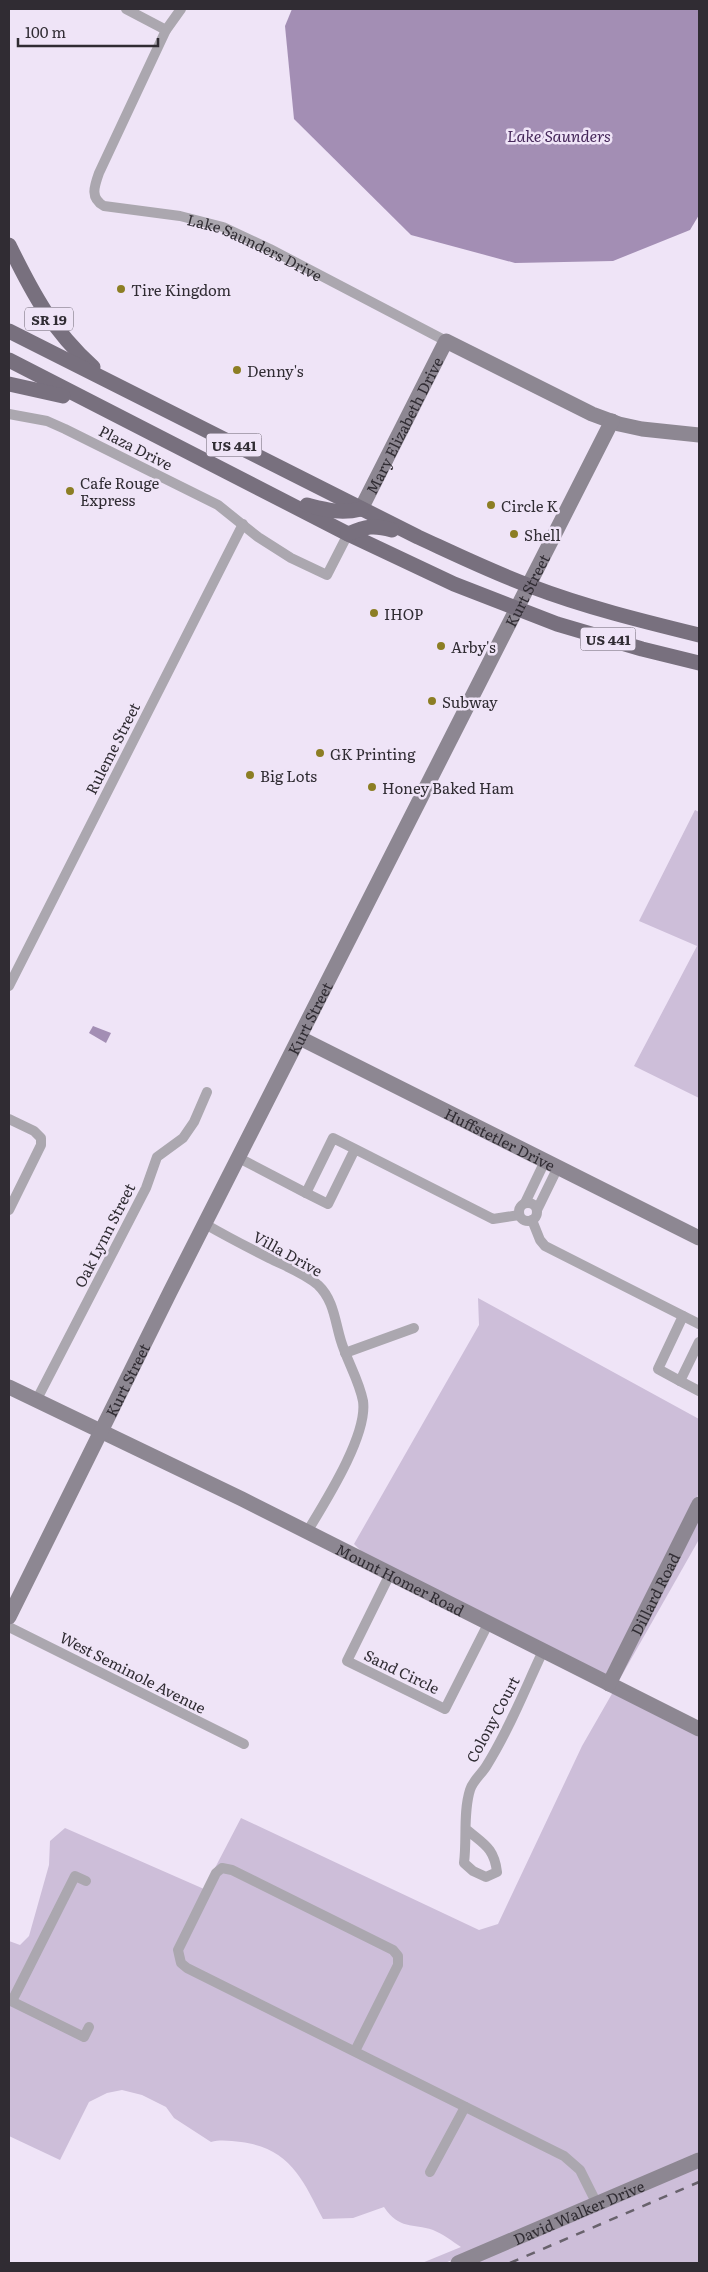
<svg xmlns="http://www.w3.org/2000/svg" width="708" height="2272" viewBox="0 0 708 2272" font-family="Literata,serif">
<rect width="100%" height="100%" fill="#efe4f7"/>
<g fill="#cdbed9">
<polygon points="695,810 699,812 699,1098 634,1066 697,946 639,921"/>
<polygon points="478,1298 699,1419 699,1493 607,1677 366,1556 354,1544 479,1325"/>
<polygon points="699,1514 699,1539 697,1543 618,1682 616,1681"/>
<path d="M 613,1692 L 699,1735 L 699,2155 L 445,2263 L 422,2263 L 461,2247 C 452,2241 443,2234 433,2230 C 413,2223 399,2230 384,2207 L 353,2218 L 323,2219 C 303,2180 290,2148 241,2142 C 231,2141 221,2139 211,2142 L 174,2118 L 166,2107 L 142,2095 L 122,2090 L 107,2093 L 89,2102 L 60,2160 L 9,2136 L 9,1941 L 20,1945 L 29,1936 L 49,1865 L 50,1841 L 65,1828 L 204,1889 L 241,1818 L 479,1930 L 498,1924 L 582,1746 Z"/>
<polygon points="699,2166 699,2263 470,2263"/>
</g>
<g fill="#a38eb4">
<polygon points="292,9 699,9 699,215 690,230 613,261 515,263 411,235 294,119 285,26"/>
<polygon points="93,1026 111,1033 106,1043 89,1033"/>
</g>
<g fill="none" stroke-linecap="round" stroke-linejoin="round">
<g stroke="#aba7af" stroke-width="10">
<polyline points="126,9 166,30"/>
<path id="s1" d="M 181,9 L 166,30 L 99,173 C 94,187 90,198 104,206 L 180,216 L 223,227 L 270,249 L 446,341"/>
<polyline points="9,414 47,421 65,429 218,505 258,537 291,558 327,575 348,534"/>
<polyline points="9,986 243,524"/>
<polyline points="9,1119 34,1131 41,1138 41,1145 9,1210"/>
<polyline points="355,1149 328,1204 306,1193 333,1138 355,1149 493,1219 519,1215"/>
<polyline points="239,1158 306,1193"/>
<circle cx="528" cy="1212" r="9"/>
<polyline points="525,1203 545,1161"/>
<polyline points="537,1210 558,1167"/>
<polyline points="532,1220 540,1240 545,1246 699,1324"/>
<path d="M 205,1224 C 226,1236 247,1247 269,1258 C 285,1266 304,1273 318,1285 C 334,1300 335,1322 341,1341 C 347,1361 359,1380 363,1401 C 368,1435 325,1502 307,1532"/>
<polyline points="683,1316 658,1369 680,1381 699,1342"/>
<polyline points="345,1353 414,1328"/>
<polyline points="680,1381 699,1391"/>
<polyline points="36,1401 146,1188 157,1157 183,1138 194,1122 207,1092"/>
<polyline points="390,1574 347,1661 445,1709 488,1624"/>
<polyline points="9,1627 244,1744"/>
<path d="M 466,1829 C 483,1844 494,1847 497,1872 L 486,1877 L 473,1871 L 464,1863 C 467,1840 463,1812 470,1790 C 473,1780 482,1774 487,1765 C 509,1730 525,1689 543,1651"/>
<polyline points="9,2000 84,2037 89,2027"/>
<polyline points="12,2001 75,1876 86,1881"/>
<polyline points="355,2051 398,1965 398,1956 393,1950 232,1870 222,1868 216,1873 178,1950 181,1963 187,1968 564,2156 580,2170 597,2204"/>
<polyline points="430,2172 465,2107"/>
</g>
<g stroke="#8d8792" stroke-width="15">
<path id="s2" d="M 361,509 L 446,341 L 592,414 L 619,424 L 642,429 L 699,435"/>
<path id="s3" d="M 300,1038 L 699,1238"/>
<path id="s4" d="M 9,1387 L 242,1499 L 699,1729"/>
<path id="s5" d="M 9,1617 L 170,1292 L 612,421"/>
<path id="s6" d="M 609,1684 L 699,1504"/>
<path id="s7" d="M 458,2263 L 699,2160"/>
</g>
<g stroke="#78707e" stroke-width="15">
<path d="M 9,245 C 33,294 52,330 93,367"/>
<path d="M 9,331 L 418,537 C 455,554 492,572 530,586 C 585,607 642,621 699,635"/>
<polyline points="9,360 348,534 454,584 557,624 642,649 699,663"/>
<polyline points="9,384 63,396"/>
<path d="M 307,505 C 327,510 341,514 361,509"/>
<path d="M 348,534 C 366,526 374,525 392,530"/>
</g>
<polyline stroke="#68626c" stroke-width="2.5" stroke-dasharray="9 9" stroke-linecap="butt" points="510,2263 699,2182"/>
</g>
<g fill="#8c7e24" stroke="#efe4f7" stroke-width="2">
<circle cx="121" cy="289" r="5"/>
<circle cx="237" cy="370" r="5"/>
<circle cx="70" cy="491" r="5"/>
<circle cx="491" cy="505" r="5"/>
<circle cx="514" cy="534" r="5"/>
<circle cx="374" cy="613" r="5"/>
<circle cx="441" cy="646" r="5"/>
<circle cx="432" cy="701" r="5"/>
<circle cx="320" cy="753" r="5"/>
<circle cx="250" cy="775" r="5"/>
<circle cx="372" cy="787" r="5"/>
</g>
<g text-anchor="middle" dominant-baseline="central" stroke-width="5" stroke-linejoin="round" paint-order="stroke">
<g fill="#efe4f7" stroke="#69636e" stroke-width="1">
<rect x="25" y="307.5" width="48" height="23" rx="4"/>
<rect x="206.5" y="433.5" width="55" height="23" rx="4"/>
<rect x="580.5" y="627.5" width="55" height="23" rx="4"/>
</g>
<g font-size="14" font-weight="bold" fill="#302c33">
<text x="49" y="319">SR 19</text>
<text x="234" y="445">US 441</text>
<text x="608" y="639">US 441</text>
</g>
<g font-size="15" fill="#302c33" stroke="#efe4f7">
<text stroke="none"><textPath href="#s1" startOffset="379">Lake Saunders Drive</textPath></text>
<text stroke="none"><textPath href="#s2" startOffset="94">Mary Elizabeth Drive</textPath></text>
<text transform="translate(136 447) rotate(27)">Plaza Drive</text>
<text stroke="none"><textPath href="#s5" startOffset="1150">Kurt Street</textPath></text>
<text transform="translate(112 748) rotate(-63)">Ruleme Street</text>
<text stroke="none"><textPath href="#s5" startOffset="670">Kurt Street</textPath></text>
<text stroke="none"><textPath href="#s3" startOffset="224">Huffstetler Drive</textPath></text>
<text transform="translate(104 1235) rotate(-63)">Oak Lynn Street</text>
<text transform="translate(288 1253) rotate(29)">Villa Drive</text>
<text stroke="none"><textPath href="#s5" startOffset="265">Kurt Street</textPath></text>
<text stroke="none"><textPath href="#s4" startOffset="436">Mount Homer Road</textPath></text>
<text stroke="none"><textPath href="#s6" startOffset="101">Dillard Road</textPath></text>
<text transform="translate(402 1671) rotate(26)">Sand Circle</text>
<text transform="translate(133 1672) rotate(27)">West Seminole Avenue</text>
<text transform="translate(492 1719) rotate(-62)">Colony Court</text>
<text stroke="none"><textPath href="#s7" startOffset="131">David Walker Drive</textPath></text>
</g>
<g font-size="15" fill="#302c33" stroke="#efe4f7" text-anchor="start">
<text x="131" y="289">Tire Kingdom</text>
<text x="247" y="370">Denny's</text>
<text x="80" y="482">Cafe Rouge<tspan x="80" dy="17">Express</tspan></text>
<text x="501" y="505">Circle K</text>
<text x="524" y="534">Shell</text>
<text x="384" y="613">IHOP</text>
<text x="451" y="646">Arby's</text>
<text x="442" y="701">Subway</text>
<text x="330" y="753">GK Printing</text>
<text x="260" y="775">Big Lots</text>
<text x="382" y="787">Honey Baked Ham</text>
</g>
<g font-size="16" font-style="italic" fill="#47295b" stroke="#efe4f7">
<text x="559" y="135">Lake Saunders</text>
</g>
</g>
<rect width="708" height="2272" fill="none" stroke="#302c33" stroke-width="20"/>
<path d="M18 38v8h140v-8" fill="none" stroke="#302c33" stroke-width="2.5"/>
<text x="25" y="38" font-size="15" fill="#302c33" stroke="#efe4f7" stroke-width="4" paint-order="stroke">100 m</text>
</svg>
